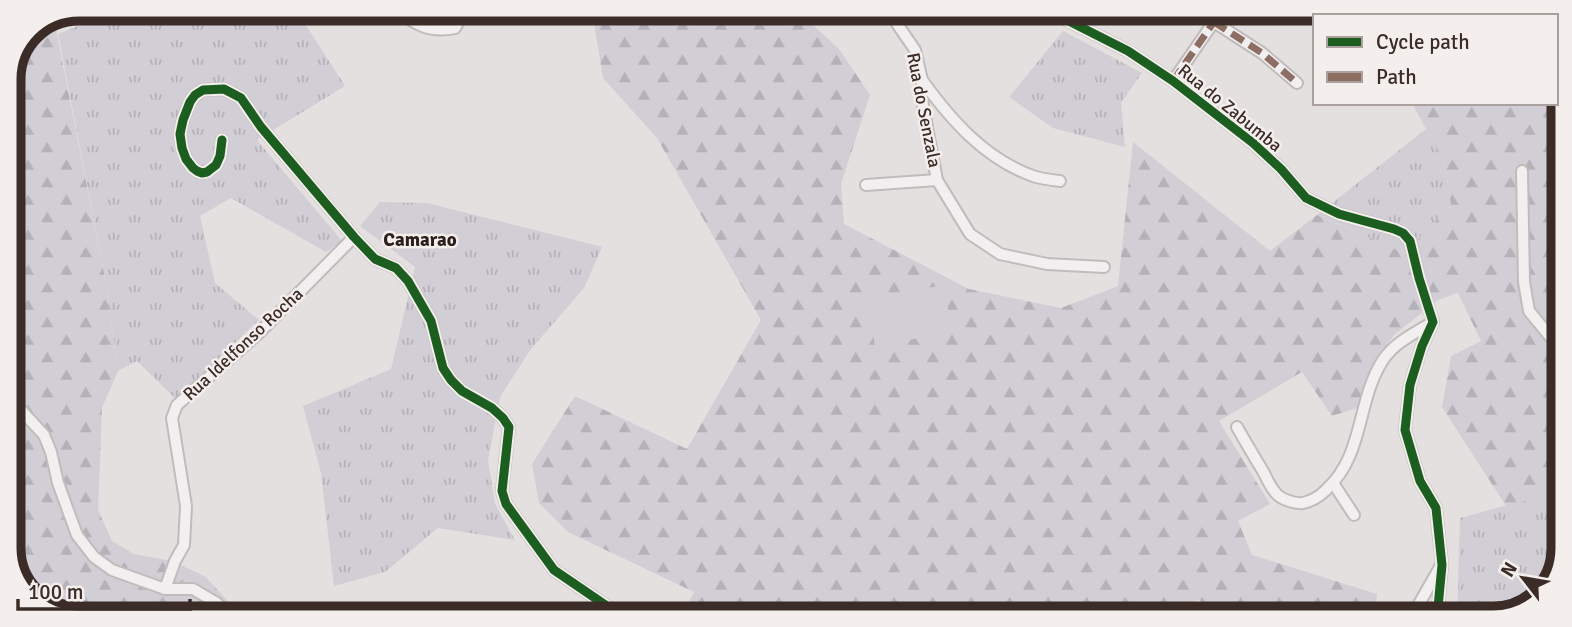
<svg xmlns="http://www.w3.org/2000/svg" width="1572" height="627" viewBox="0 0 1572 627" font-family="Signika,sans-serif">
<defs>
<pattern id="grass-tufts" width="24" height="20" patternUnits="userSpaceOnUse" patternTransform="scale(1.75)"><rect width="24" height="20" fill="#d2ced6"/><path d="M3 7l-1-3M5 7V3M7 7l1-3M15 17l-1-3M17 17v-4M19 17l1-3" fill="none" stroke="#b5b1b8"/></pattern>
<pattern id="forest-firs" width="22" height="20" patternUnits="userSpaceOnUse" patternTransform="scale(1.75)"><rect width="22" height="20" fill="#d2ced6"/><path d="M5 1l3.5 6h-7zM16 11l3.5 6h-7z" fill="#b5b1b8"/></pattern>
</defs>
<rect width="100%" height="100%" fill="#e4e0df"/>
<g fill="url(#grass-tufts)">
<polygon points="119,9 296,10 345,86 257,140 342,241 326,252 231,198 200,216 215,283 259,320 176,399 137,361 118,371 106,283 58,34"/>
<polygon points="1063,31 1142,73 1121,103 1125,147 1053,128 1009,97"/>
<polygon points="1426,129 1445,164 1451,205 1405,253 1317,215"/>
<polygon points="380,202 427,203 602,247 584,288 531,349 500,397 488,460 495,504 515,540 438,528 385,572 334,586 321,473 303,406 391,369 415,267 360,226"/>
<polygon points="1559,491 1558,574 1532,606 1493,618 1457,618 1460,518"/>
<polygon points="915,605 938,616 870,616 877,610"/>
<polygon points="1154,608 1156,617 1104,617"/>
</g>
<g fill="url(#forest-firs)">
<polygon points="592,11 798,11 839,49 870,95 841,184 844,224 969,289 1061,308 1118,286 1133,142 1270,251 1317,215 1405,253 1451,205 1445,164 1412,103 1556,103 1556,56 1563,74 1559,491 1506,506 1442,407 1451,356 1481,341 1458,293 1438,300 1394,335 1378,357 1365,383 1360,407 1332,416 1302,372 1219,421 1270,504 1238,521 1252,555 1377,594 1374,618 1218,617 1199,600 1104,617 938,616 915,605 877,610 870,616 682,615 694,592 568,532 539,503 532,464 575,396 687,449 761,320 657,138 603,78"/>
<polygon points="1398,14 1519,14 1521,16 1397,16"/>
<polygon points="54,19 106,283 118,371 102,408 98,510 112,541 134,554 172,561 206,577 233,607 236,614 53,613 23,590 9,553 9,75 30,29"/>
</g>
<polygon fill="#d2ced6" points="944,285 952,332 875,346 867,299"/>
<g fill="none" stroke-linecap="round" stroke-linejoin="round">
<g stroke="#c0bcbb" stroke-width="14">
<g id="minor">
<path d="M 396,10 C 416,25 429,33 455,28 L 465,10"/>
<polyline points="889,12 915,50 922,80 922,100 937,180 970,234 1000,254 1047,264 1104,267"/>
<polyline points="1051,12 1128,51 1173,81 1253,143 1281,169 1306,198 1339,214 1394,229 1403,233 1410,241 1419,278 1433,322 1422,346 1410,385 1405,430 1420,481 1436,508 1442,565 1437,618"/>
<polyline points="1214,22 1262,53 1297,83"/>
<path d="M 922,80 C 951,120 985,159 1033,176 C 1041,179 1051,180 1060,181"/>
<polyline points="1173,81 1220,13"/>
<polyline points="222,140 220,156 216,165 207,172 202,173 197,171 193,168 186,159 182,148 180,134 183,120 190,102 195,95 203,90 224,89 241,98 261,127 354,237 375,259 396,268 408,281 431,321 443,368 451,380 462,391 492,408 503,418 509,427 502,491 506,504 554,570 620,615"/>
<polyline points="1522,171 1524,282 1529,311 1552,339 1560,347"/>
<polyline points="866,185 937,180"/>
<polyline points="9,397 44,435 51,452 58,483 77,535 94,557 112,570 165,589 193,589 217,603 227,614"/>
<path d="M 1237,427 C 1246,443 1255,458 1264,473 C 1267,479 1270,486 1275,492 C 1280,499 1294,504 1303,503 C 1312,501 1320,496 1326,490 C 1365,454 1356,402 1383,360 C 1395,342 1415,333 1433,322"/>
<polyline points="1333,483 1354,515"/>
<polyline points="165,589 175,561 184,545 186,506 172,418 177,405 259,333 354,237"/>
<polyline points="1411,618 1440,567"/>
</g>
</g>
<use href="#minor" stroke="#f1efef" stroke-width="10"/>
<g stroke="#8d6e63" stroke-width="7" stroke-dasharray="14 7" stroke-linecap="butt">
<polyline points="1214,22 1262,53 1297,83"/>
<polyline points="1173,81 1220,13"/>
</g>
<g stroke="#f4eeed" stroke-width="13">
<g id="cycleway">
<polyline points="1051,12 1128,51 1173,81 1253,143 1281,169 1306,198 1339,214 1394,229 1403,233 1410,241 1419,278 1433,322 1422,346 1410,385 1405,430 1420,481 1436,508 1442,565 1437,618"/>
<polyline points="222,140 220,156 216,165 207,172 202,173 197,171 193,168 186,159 182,148 180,134 183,120 190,102 195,95 203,90 224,89 241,98 261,127 354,237 375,259 396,268 408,281 431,321 443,368 451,380 462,391 492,408 503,418 509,427 502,491 506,504 554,570 620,615"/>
</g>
</g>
<use href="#cycleway" stroke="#1b5e20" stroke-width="9"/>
</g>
<g text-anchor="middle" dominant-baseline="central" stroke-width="5" stroke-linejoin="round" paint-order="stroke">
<g font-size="18" fill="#3b2c28" stroke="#f4eeed">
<text transform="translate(1230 108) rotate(39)">Rua do Zabumba</text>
<text transform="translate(924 110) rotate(79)">Rua do Senzala</text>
<text transform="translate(243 344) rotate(-43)">Rua Idelfonso Rocha</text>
</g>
<g font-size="19" font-weight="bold" fill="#2c1e1a" stroke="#f4eeed">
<text x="420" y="240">Camarao</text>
</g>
</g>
<path d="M0 0H1572V627H0ZM79 21H1493A58 58 0 0 1 1551 79V548A58 58 0 0 1 1493 606H79A58 58 0 0 1 21 548V79A58 58 0 0 1 79 21Z" fill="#f4eeed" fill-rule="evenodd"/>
<path fill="none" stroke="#3b2c28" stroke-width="9" d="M79 21H1493A58 58 0 0 1 1551 79V548A58 58 0 0 1 1493 606H79A58 58 0 0 1 21 548V79A58 58 0 0 1 79 21Z"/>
<rect x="1313" y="14" width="245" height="91" fill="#f4eeed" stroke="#aaa09e" stroke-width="2"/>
<rect x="1327" y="37" width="35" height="10" fill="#1b5e20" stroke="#aaa09e" stroke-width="2"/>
<text x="1376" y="49" font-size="21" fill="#3b2c28">Cycle path</text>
<rect x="1327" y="72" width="35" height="10" fill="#8d6e63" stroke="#aaa09e" stroke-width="2"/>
<text x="1376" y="84" font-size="21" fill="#3b2c28">Path</text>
<g transform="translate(1523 578) rotate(301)" stroke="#f4eeed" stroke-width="5" paint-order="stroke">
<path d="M0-5L12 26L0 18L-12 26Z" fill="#3b2c28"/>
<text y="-10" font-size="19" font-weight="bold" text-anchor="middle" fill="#3b2c28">N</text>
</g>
<path d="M18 599v10h172v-10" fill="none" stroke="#3b2c28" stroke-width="3.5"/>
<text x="28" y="599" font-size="21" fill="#3b2c28" stroke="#f4eeed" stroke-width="5" paint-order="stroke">100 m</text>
</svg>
